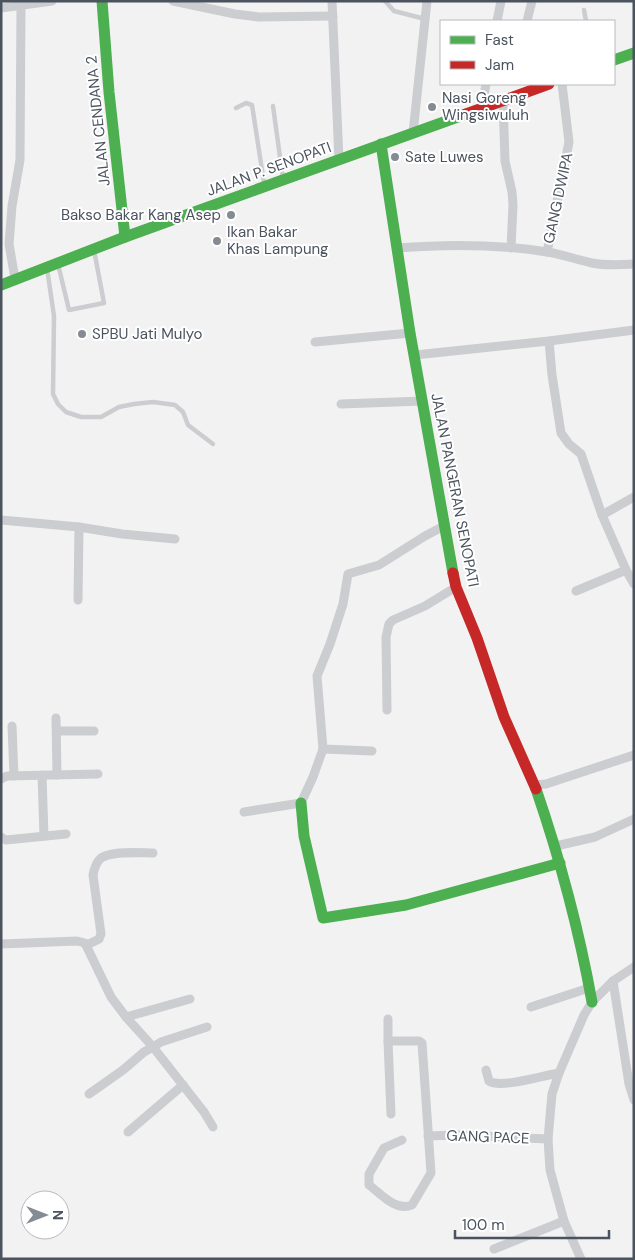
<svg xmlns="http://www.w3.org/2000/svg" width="635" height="1260" viewBox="0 0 635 1260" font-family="'DM Sans',sans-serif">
<rect width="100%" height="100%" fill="#f2f2f2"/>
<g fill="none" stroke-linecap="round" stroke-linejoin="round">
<g stroke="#cccdd0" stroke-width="4.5">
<polyline points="385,1 394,11 425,19"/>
<polyline points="584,10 586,21"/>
<polyline points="273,106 283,179"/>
<polyline points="236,108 246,103 252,105 264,183"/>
<polyline points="58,264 69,310 104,303 94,250"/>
<polyline points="47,268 54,316 53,394 58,404 66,412 81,417 101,417 119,407 134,404 153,402 175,405 183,412 188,425 213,444"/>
</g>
<g stroke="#cccdd0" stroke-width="9">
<polyline points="173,1 235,14 259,17 333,16"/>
<polyline points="332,1 339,160"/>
<polyline points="1,8 52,1"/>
<polyline points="497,21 501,1"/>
<polyline points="527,21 532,1"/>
<polyline points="503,100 505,161 512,192 513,205 511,248"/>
<polyline points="482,108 486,84"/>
<polyline points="413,133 427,1"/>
<path d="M 397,248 C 447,244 497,244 547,252 C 562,254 577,260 592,263 C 606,266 620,265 634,264"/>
<polyline points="547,252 569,142 562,84"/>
<polyline points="15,279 9,244 12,206 20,160 21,4"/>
<polyline points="549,341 552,375 561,433 569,444 581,454 602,515 626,570 634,584"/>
<polyline points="315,342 410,333"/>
<polyline points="415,355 549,341 634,330"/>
<polyline points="341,404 423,401"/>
<polyline points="602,515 634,497"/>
<polyline points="1,520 79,527 122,534 175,539"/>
<polyline points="576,591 626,570"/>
<polyline points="78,600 79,527"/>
<polyline points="387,710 386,637 389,624 393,620 425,606 456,587"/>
<polyline points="56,718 57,775"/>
<polyline points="12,726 14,776"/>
<polyline points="57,731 94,731"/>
<polyline points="372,751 323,749 317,676 330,644 343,604 348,574 379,565 425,536 444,526"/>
<polyline points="42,775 44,836"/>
<polyline points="1,779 7,776 98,774"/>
<polyline points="535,785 546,784 634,755"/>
<polyline points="244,812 301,803 313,777 323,749"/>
<polyline points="1,837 6,840 66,834"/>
<polyline points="556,846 595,837 634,819"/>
<polyline points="1,944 77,941 85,943 111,997 126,1017 153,1047 161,1042 207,1027"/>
<path d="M 87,945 L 99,939 L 101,934 L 93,875 C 94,870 95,865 99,860 C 107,850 140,853 153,853"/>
<polyline points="613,981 629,1084 634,1100"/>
<polyline points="531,1007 589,988"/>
<polyline points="126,1017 190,999"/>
<path d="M 388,1019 L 388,1041 L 419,1041 L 422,1043 L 431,1173 L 412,1205 C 396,1212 381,1194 369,1185 L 369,1174 L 384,1148 L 402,1140"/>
<polyline points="388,1041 391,1114"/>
<path d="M 486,1070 L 489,1081 C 501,1089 544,1075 559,1073"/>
<polyline points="89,1094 123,1070 144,1052 153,1047 204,1112 213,1127"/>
<polyline points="128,1132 183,1085"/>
<polyline points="428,1136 457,1135 548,1139"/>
<polyline points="494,1249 564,1221"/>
<polyline points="581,1259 564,1221 550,1170 548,1139 552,1094 559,1073 584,1015 592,1002 613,981 634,967"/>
</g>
<g stroke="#4caf50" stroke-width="11">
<polyline points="102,1 109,92 125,237"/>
<polyline points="614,60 634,53"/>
<polyline points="381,144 410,333 453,573"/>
<polyline points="1,285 125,237 466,114"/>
<path d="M 536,789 C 560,859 579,930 592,1002"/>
<polyline points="301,803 304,836 323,918 406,905 560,863"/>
</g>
<g stroke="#c62828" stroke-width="11">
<polyline points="466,114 549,84"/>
<polyline points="453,573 456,587 477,638 504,717 536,789"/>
</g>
</g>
<g fill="#858b92" stroke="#fff" stroke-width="2">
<circle cx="432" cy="107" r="5"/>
<circle cx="395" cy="157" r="5"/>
<circle cx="231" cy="215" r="5"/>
<circle cx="217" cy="241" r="5"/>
<circle cx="82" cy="334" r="5"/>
</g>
<g text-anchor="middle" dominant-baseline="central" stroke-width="4" stroke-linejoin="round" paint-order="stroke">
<g font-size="15" fill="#4a535e" stroke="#fff" text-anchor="start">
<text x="442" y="98">Nasi Goreng<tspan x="442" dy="17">Wingsiwuluh</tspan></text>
<text x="405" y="157">Sate Luwes</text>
<text x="221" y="215" text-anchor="end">Bakso Bakar Kang Asep</text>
<text x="227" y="232">Ikan Bakar<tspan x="227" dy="17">Khas Lampung</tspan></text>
<text x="92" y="334">SPBU Jati Mulyo</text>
</g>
<g font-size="15" fill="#4a535e" stroke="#fff">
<text transform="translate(98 121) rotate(-96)">JALAN CENDANA 2</text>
<text transform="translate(269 169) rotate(-20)">JALAN P. SENOPATI</text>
<text transform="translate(558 198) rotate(-78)">GANG DWIPA</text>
<text transform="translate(455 490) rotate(79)">JALAN PANGERAN SENOPATI</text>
<text transform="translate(488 1137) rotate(2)">GANG PACE</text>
</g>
</g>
<rect width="635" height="1260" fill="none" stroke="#4a535e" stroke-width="5"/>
<rect x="440" y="20" width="175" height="65" fill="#ffffff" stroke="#b7babf"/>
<rect x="450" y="36" width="25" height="8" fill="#4caf50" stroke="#b7babf"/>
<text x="485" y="45" font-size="15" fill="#4a535e">Fast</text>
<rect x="450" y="61" width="25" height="8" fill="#c62828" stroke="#b7babf"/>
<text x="485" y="70" font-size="15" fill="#4a535e">Jam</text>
<g transform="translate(45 1215) rotate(90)"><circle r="24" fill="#ffffff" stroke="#b7babf"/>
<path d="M0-4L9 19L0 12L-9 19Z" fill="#858b92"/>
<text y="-8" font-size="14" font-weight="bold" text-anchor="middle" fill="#4a535e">N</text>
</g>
<path d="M455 1230v8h154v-8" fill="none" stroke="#4a535e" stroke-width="2.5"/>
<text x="462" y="1230" font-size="15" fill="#4a535e" stroke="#ffffff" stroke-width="4" paint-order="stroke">100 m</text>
</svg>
